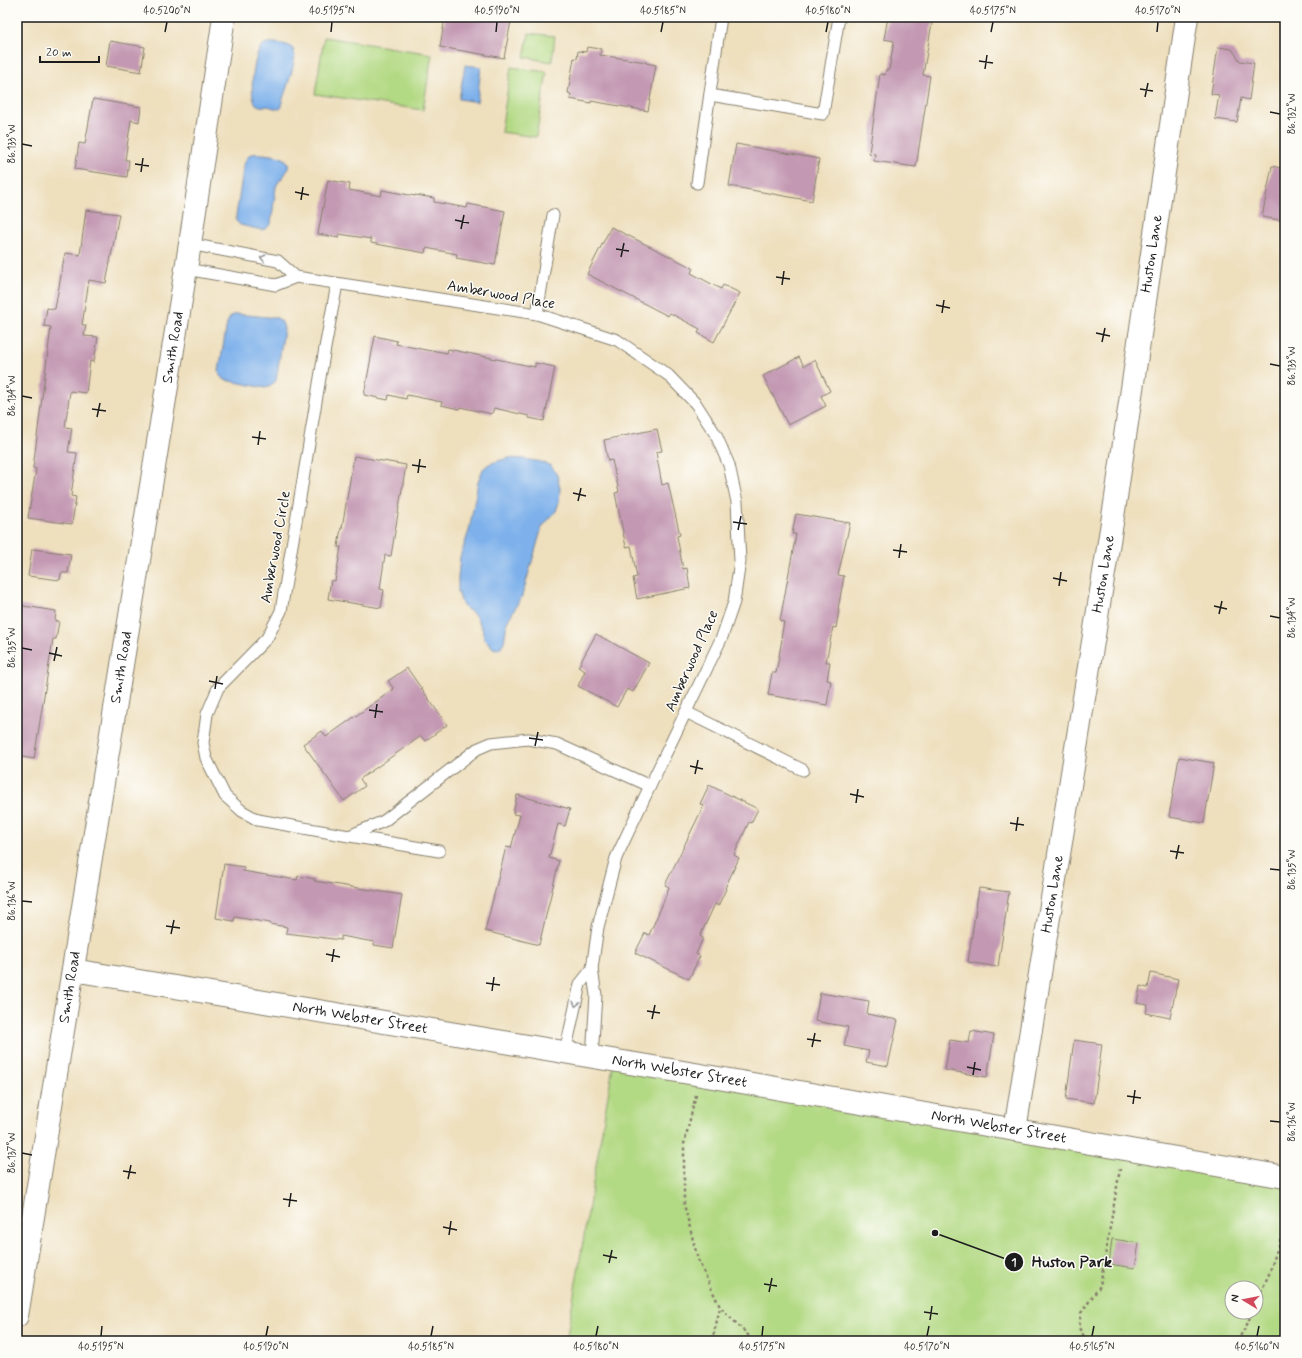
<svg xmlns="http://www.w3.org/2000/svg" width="1302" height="1358" viewBox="0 0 1302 1358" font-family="Mynerve,sans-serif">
<rect width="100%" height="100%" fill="#fdfcf7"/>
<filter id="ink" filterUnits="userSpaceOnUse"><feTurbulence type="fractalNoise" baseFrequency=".025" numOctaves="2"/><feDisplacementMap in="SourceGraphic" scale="8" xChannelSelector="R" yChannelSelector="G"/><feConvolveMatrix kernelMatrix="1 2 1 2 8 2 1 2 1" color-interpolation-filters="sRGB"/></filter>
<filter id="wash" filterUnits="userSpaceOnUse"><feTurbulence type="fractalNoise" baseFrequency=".012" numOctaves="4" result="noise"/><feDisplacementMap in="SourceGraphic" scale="16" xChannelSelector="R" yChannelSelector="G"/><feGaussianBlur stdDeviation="0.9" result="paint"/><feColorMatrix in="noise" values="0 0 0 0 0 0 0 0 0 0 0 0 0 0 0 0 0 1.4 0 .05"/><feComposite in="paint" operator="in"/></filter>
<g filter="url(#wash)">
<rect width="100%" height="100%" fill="#eedfbd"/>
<g fill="#b2d983" stroke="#677a50" fill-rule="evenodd">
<polygon points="529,33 555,36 552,62 524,57"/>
<polygon points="324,37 432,54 423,110 315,94"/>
<polygon points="511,67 547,72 536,137 501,132"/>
<path d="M 614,1060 L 1285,1177 L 1285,1341 L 566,1341 ZM 1232,1288 L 1256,1288 L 1256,1312 L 1232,1312 Z"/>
</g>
<g fill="#7eb1eb" stroke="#4d6684">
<path d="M 268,43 C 275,43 288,43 293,49 C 299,58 285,91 282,102 L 282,107 L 280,109 C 276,109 275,108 271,107 C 267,105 260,108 256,104 C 248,97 254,51 263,45 C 263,44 268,43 268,43 Z"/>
<polygon points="465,65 481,67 477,102 459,99"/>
<path d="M 251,154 C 258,153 282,155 286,160 C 288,162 289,165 288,168 C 286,176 278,180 276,187 L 271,224 L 267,228 L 262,230 L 240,225 L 236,221 L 236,216 L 244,164 L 247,158 Z"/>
<polygon points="237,314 277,318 282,322 284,329 276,381 271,386 265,388 225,380 220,376 219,371 227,323 231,316"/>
<polygon points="508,458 524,459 542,462 551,466 557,475 560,488 559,502 556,511 542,527 522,596 507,622 504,642 500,648 497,649 493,648 484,638 482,628 475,615 463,606 458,592 458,578 460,557 469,531 478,482 483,469 489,464"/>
</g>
<g id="blocks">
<g fill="#c398b2">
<polygon points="445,17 496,17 495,18 511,21 504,58 440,47"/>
<polygon points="888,17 933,17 923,75 930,76 916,167 874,161 875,154 869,153 880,74 885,75 886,70 889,70 894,41 884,39"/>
<polygon points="110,41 145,47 141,72 106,66"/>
<polygon points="587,47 601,49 600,55 646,62 646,63 656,65 648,111 591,101 591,103 570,99 571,94 568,93 574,58 577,59 578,51 586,52"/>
<polygon points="1218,47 1232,49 1240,61 1254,63 1249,100 1241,98 1237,122 1215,119 1219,95 1211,94"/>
<polygon points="93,99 141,107 139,122 131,120 125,160 129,160 127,177 75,169 79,143 85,144"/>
<polygon points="736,144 819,159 812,201 729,186"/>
<polygon points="1272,166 1285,169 1285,221 1262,217"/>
<polygon points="328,180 350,184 349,190 381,196 382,190 415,196 415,195 434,198 434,202 467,208 468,204 505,211 495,265 456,258 457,254 426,248 425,253 371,243 371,239 339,234 339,238 318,234"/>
<polygon points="86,210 119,214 106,283 89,280 82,325 86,325 84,336 98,337 94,362 90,361 86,393 70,391 65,427 72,428 68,452 77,453 71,496 76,497 72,524 28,518 36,469 33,468 51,327 44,326 47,308 55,309 65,253 80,255"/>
<polygon points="611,227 693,268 691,273 721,289 723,285 740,293 714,342 698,333 700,329 670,313 668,316 587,274"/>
<polygon points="375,336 397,341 396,344 431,351 431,350 447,353 448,349 535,367 535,363 555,367 544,421 529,418 529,416 494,408 492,414 460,407 459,409 441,405 442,402 407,395 406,399 389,395 388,400 364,395"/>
<polygon points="799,357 804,366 815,360 830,391 821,396 826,406 788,425 763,376"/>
<polygon points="657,429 662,451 656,452 662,485 668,483 680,535 677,536 683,569 687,568 690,588 637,599 633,578 637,577 631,546 626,547 615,493 619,492 612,460 608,461 604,440"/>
<polygon points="354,456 406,465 391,556 385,555 380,589 384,590 381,608 328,599 331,580 335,581 341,547 338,547 341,528 342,528"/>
<polygon points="796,514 850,523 838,575 844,576 838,609 839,609 836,628 833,627 826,662 830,662 827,680 831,681 827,705 768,695 772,673 776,673 782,639 781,638 784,622 780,621 796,534 792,534"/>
<polygon points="32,549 71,554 68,573 61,573 60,580 28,576"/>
<polygon points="17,605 56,611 55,621 59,621 56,639 53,639 34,759 17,756"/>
<polygon points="596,634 649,663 633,692 627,689 617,707 578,686 585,671 578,667"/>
<polygon points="407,668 447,725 425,741 421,736 360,779 365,786 344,801 303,744 322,731 326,737 394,689 388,681"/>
<polygon points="1179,757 1214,763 1204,823 1169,817"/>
<polygon points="709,785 758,809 751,823 749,822 734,855 739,858 725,888 726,889 718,906 715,904 700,936 703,938 696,954 700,956 689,979 635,953 645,933 649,935 663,903 669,887 665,885 704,805 700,804"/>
<polygon points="517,795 570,809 565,826 558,824 549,858 559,861 539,945 485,931 506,847 511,848 520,815 513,814"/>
<polygon points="224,864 244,867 243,871 260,874 297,880 298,876 315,879 314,881 402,895 393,948 374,945 374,942 341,936 341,940 286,933 287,927 270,924 270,923 235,917 234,921 216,918"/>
<polygon points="979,888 1009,892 998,967 968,962"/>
<polygon points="1151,973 1178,979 1170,1018 1146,1013 1148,1005 1137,1003 1140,986 1148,988"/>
<polygon points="820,993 869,1001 867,1014 898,1020 888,1066 866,1062 869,1051 844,1046 848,1027 815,1021"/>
<polygon points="971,1031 994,1035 987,1077 945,1070 950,1040 969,1043"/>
<polygon points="1074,1040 1102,1044 1094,1103 1066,1099"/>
<polygon points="1112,1239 1139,1243 1135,1268 1109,1264"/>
</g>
</g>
</g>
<g filter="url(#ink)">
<use href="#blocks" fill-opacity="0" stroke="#857e6c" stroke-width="1"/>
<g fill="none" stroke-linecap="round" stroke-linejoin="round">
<g stroke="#857e6c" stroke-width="13">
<g id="lane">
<polyline points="710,95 823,114 839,17"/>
<polyline points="697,183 721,17"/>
<polyline points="190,244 278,261 296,277 537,314 617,340 668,375 696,404 716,435 729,465 737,502 740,561 734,602 722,637 650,786 616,858 598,927 592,969 596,995 592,1057"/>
<polyline points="186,269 276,285 296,277"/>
<polyline points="337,284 325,348 281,611 267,638 218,688 207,714 203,743 206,758 225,796 242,811 258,820 349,836 384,821 477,749 491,743 528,739 557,744 650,786"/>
<polyline points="537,314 553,215"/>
<polyline points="686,712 803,770"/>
<polyline points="350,836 439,851"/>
<polyline points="565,1053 580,984 592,969"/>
</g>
</g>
<g stroke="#857e6c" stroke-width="24">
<g id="street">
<path id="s1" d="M 73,970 L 701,1075 L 1285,1177"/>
<path id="s2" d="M 1015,1130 L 1115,504 L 1187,17"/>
<path id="s3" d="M 17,1316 L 190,244 L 224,17"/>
</g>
</g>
<g stroke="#857e6c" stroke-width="2.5" stroke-dasharray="3 3" stroke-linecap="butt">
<polyline points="696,1095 684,1144 684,1204 698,1260 720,1307 754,1341"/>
<polyline points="1256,1303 1269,1274 1285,1226"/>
<polyline points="712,1341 720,1308"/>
<polyline points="1087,1341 1079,1328 1081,1313 1100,1286 1120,1169"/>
<polyline points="1237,1341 1246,1327 1252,1312"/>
</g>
<use href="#lane" stroke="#fff" stroke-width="11"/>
<use href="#street" stroke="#fff" stroke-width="22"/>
</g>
<defs><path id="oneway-chevron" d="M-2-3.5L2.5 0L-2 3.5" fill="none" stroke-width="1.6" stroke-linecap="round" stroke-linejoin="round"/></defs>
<g stroke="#999">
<use href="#oneway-chevron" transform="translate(263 258) rotate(-169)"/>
<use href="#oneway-chevron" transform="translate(576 1004) rotate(103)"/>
</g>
</g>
<path fill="none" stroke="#1c1c1c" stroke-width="1.5" d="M 165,32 L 167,22M 331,32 L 332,22M 496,32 L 497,22M 661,32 L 663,22M 826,32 L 828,22M 991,32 L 993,22M 1157,32 L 1158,22M 979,61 L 993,63M 985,69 L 987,55M 1140,89 L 1153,91M 1145,97 L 1148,83M 1270,112 L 1280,114M 22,144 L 32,146M 135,164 L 149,166M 141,172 L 143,158M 295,192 L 309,195M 301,200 L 303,187M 455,220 L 469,223M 461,229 L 464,215M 616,249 L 629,251M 621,257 L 624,243M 776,277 L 790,279M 782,285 L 784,271M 936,305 L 950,308M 942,313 L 944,300M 1096,333 L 1110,336M 1102,342 L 1105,328M 1270,364 L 1280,366M 22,396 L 32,398M 92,409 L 106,411M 97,417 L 100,403M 252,437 L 266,439M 258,445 L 260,431M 412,465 L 426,467M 418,473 L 420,459M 573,493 L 586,496M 578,501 L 581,488M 733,522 L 747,524M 738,530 L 741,516M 893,550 L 907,552M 899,558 L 901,544M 1053,578 L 1067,581M 1059,586 L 1061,572M 1214,606 L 1227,609M 1219,614 L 1222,601M 1270,616 L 1280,618M 22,648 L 32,650M 49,653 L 62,656M 54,661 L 57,647M 209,681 L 223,684M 215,689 L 217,676M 369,710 L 383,712M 375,718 L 377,704M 529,738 L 543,740M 535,746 L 538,732M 690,766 L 703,769M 695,774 L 698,760M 850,794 L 864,797M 856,803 L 858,789M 1010,823 L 1024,825M 1016,831 L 1018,817M 1170,851 L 1184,853M 1176,859 L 1179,845M 1270,869 L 1280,870M 22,901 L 32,902M 166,926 L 180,928M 171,934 L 174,920M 326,954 L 340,957M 332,962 L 334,949M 486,983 L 500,985M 492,991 L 494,977M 647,1011 L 660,1013M 652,1019 L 655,1005M 807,1039 L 821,1041M 812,1047 L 815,1033M 967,1067 L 981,1070M 973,1075 L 975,1062M 1127,1096 L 1141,1098M 1133,1104 L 1135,1090M 1270,1121 L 1280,1122M 22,1153 L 32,1155M 123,1171 L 136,1173M 128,1179 L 131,1165M 283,1199 L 297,1201M 289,1207 L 291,1193M 443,1227 L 457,1230M 449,1235 L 451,1221M 603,1255 L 617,1258M 609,1263 L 612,1250M 764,1284 L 777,1286M 769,1292 L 772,1278M 924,1312 L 938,1314M 930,1320 L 932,1306M 101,1336 L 102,1326M 266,1336 L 268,1326M 431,1336 L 433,1326M 596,1336 L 598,1326M 762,1336 L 763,1326M 927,1336 L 929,1326M 1092,1336 L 1094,1326M 1257,1336 L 1259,1326"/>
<g text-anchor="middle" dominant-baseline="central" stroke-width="3" stroke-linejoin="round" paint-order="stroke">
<g font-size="15" fill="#1c1c1c" stroke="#fdfcf7">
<text stroke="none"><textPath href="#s2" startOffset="887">Huston Lane</textPath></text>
<text transform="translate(501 295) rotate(10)">Amberwood Place</text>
<text stroke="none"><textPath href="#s3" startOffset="981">Smith Road</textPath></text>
<text transform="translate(276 547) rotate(-80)">Amberwood Circle</text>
<text stroke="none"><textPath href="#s2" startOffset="563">Huston Lane</textPath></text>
<text transform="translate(692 661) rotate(-66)">Amberwood Place</text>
<text stroke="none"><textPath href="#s3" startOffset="657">Smith Road</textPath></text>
<text stroke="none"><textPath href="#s2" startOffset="239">Huston Lane</textPath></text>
<text stroke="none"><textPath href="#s3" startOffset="333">Smith Road</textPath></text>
<text stroke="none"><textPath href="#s1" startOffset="291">North Webster Street</textPath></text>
<text stroke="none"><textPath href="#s1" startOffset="615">North Webster Street</textPath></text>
<text stroke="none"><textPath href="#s1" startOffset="939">North Webster Street</textPath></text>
</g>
</g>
<path fill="none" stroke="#1c1c1c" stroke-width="1.5" d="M935 1233L1014 1262"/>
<g fill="#1c1c1c" stroke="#fdfcf7" stroke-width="1.5">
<circle cx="935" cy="1233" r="4"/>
<circle cx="1014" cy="1262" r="10"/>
</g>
<g font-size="12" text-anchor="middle" font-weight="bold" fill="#fff">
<text x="1014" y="1266">1</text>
</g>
<g font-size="16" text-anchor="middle" font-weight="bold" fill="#1c1c1c" stroke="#fdfcf7" stroke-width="3" stroke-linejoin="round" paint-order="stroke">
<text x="1072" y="1267">Huston Park</text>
</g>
<rect width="1302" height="1358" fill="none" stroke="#fdfcf7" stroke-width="44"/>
<g transform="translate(1244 1300) rotate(280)"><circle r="19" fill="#fdfcf7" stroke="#a3a29f"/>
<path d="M0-3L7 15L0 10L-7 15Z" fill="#d1495b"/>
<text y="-6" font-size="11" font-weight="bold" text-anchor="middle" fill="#1c1c1c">N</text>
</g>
<path d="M40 56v6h59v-6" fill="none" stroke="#1c1c1c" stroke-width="2"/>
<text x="46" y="56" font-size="12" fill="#1c1c1c" stroke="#fdfcf7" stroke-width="3" paint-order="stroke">20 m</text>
<rect x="22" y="22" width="1258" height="1314" fill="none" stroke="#1c1c1c" stroke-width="1.5"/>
<g font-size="10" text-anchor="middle" fill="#1c1c1c">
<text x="167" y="14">40.5200°N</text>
<text x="332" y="14">40.5195°N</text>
<text x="497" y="14">40.5190°N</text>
<text x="663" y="14">40.5185°N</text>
<text x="828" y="14">40.5180°N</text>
<text x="993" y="14">40.5175°N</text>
<text x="1158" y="14">40.5170°N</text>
<text transform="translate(1291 114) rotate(-90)" y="4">86.132°W</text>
<text transform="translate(11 144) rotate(-90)" y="4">86.133°W</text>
<text transform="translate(1291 366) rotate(-90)" y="4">86.133°W</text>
<text transform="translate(11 396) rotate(-90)" y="4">86.134°W</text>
<text transform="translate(1291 618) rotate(-90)" y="4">86.134°W</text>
<text transform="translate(11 648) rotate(-90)" y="4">86.135°W</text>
<text transform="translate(1291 870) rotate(-90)" y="4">86.135°W</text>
<text transform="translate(11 901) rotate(-90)" y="4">86.136°W</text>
<text transform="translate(1291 1122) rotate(-90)" y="4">86.136°W</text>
<text transform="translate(11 1153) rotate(-90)" y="4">86.137°W</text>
<text x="101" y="1350">40.5195°N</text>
<text x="266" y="1350">40.5190°N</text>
<text x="431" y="1350">40.5185°N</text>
<text x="596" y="1350">40.5180°N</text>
<text x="762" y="1350">40.5175°N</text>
<text x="927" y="1350">40.5170°N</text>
<text x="1092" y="1350">40.5165°N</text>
<text x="1257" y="1350">40.5160°N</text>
</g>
</svg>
